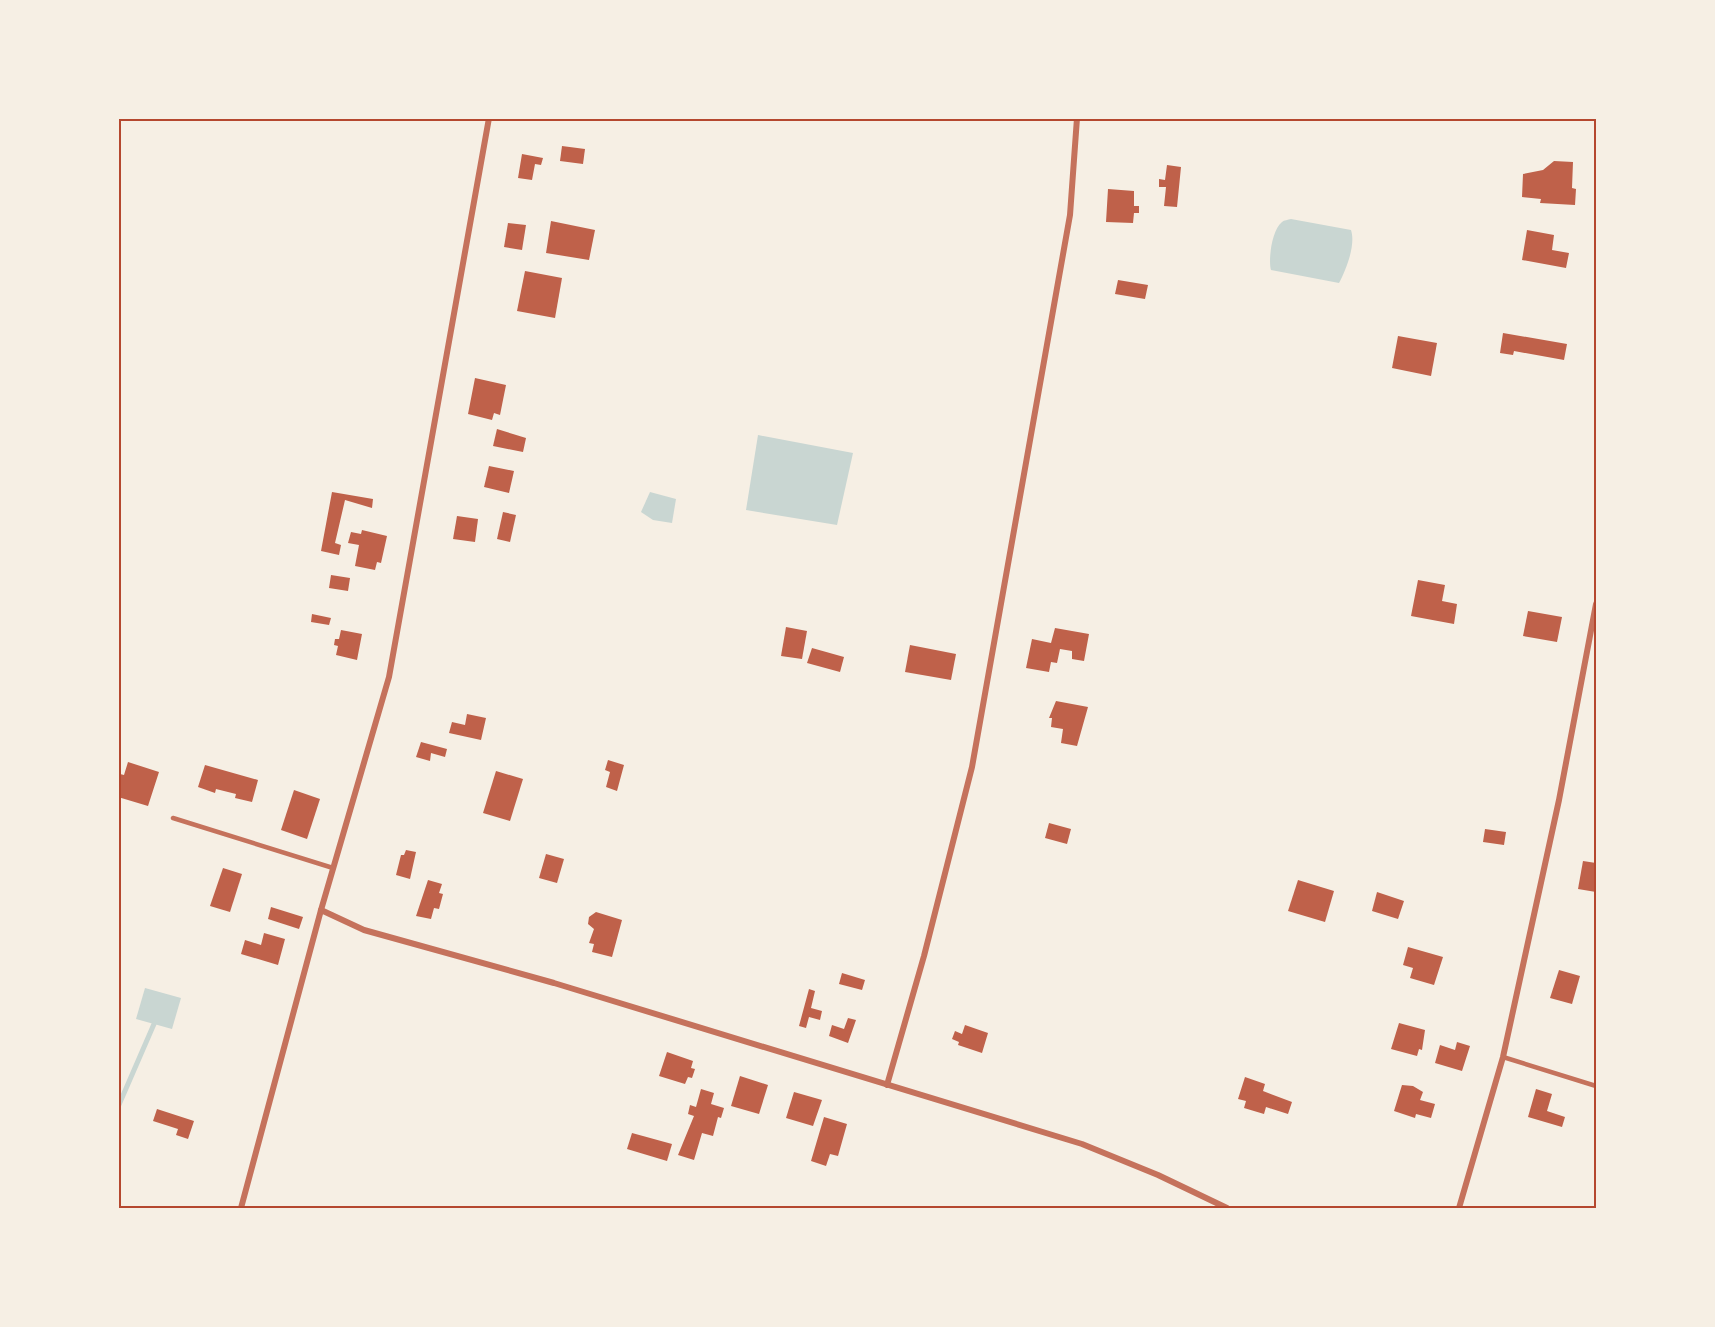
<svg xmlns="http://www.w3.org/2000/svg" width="1715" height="1327" viewBox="0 0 1715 1327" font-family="Ubuntu,sans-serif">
<rect width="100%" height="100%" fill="#f6efe4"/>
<g fill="#c9d6d2">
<path d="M 1291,219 L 1351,230 C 1356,245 1346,270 1339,283 L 1271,270 C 1268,259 1272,230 1282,222 C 1284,220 1288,220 1291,219 Z"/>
<polygon points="758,435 853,453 837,525 746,510"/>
<polygon points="650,492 676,499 672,523 653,520 641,512"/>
<polygon points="145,988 181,998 172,1029 136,1019"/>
</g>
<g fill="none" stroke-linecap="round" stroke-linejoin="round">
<polyline stroke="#c9d6d2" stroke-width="5" points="118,1107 154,1024"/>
</g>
<g fill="#bf614a">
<polygon points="562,146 585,149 583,164 560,161"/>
<polygon points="522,154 543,158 541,165 535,164 532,180 518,178"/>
<polygon points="1554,161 1573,162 1572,188 1576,189 1575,205 1540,203 1541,199 1522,197 1523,174 1543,170"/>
<polygon points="1167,165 1181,167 1177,207 1164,206 1166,187 1159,187 1159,179 1165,180"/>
<polygon points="1108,189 1134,191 1134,206 1139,206 1139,213 1134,213 1133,223 1106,222"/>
<polygon points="551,221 595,230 589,260 546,253"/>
<polygon points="508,223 526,225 522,250 504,247"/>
<polygon points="1527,230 1554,235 1552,250 1569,253 1566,268 1522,260"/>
<polygon points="525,271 562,278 555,318 517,311"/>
<polygon points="1118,280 1148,285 1145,299 1115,294"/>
<polygon points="1503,333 1567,344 1564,360 1514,351 1513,355 1500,353"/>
<polygon points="1398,336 1437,343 1431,376 1392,368"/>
<polygon points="475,378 506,385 500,415 494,413 492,420 468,414"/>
<polygon points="497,429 526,438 523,452 493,446"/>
<polygon points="489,466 514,471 509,493 484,487"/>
<polygon points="332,492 373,499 372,508 345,500 335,543 341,545 339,555 321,551"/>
<polygon points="503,512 516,515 510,542 497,539"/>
<polygon points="457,516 478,519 475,542 453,539"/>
<polygon points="362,530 387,536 381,563 377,562 375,570 355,566 359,545 348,543 351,532 361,534"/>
<polygon points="331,575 350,578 348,591 329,588"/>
<polygon points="1418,580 1445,585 1442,601 1457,604 1454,624 1411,616"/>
<polygon points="1528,611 1562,617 1557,642 1523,636"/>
<polygon points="312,614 331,618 329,625 311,622"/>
<polygon points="786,627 807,631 802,659 781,656"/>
<polygon points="1055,628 1089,634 1084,661 1072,659 1072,651 1060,649 1057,663 1051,662 1049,672 1026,668 1032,639 1051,643"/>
<polygon points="341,630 362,634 357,660 336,655 338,646 334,645 335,639 339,639"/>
<polygon points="910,645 956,654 951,680 905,672"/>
<polygon points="812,648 844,657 840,672 807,663"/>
<polygon points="1056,701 1088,707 1077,746 1061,743 1063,729 1051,727 1052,718 1049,718"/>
<polygon points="467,714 486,718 481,740 449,733 452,722 465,725"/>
<polygon points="421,742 447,749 445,757 431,753 430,761 416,757"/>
<polygon points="608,760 624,765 617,791 606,787 610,772 605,770"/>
<polygon points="128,762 159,772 148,806 118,797 118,779 120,774 124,775"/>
<polygon points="205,765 258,780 252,802 235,798 236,794 216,789 215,793 198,787"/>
<polygon points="496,771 523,779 510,821 483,813"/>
<polygon points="294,790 320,799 307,839 281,830"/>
<polygon points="1049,823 1071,829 1067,844 1045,838"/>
<polygon points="1485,829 1506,832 1504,845 1483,842"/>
<polygon points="406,850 416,852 410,879 396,875 401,855 404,855"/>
<polygon points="546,854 564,859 557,883 539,878"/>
<polygon points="1583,861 1596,863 1596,892 1578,889"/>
<polygon points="223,868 242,874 230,912 210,906"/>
<polygon points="428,880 442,884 439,893 443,894 439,909 434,908 431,919 416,916"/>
<polygon points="1298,880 1334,891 1325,922 1288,911"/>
<polygon points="1377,892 1404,901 1398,919 1372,911"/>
<polygon points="271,907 303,917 299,929 268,919"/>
<polygon points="596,912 622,920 612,957 592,952 594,944 589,943 594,929 588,924 589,917"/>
<polygon points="264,933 285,939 278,965 241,954 245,940 261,945"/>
<polygon points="1408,947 1443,957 1434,985 1410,978 1413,968 1403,965"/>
<polygon points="1559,970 1580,976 1572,1004 1550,998"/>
<polygon points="842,973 865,980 862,990 839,984"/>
<polygon points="809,989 815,991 811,1008 822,1011 820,1020 809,1017 806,1028 799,1026"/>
<polygon points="848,1018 856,1020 848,1043 829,1036 832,1025 844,1029"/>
<polygon points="1399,1023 1425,1030 1422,1050 1419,1049 1417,1056 1391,1049"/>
<polygon points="965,1025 988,1033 982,1053 958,1045 959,1042 952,1039 955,1031 962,1034"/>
<polygon points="1457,1042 1470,1046 1462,1071 1435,1063 1440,1045 1455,1050"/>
<polygon points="667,1052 693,1061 691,1068 695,1069 692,1078 688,1077 685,1084 659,1076"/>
<polygon points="740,1076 768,1085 759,1114 731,1106"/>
<polygon points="1245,1077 1265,1084 1263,1091 1292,1102 1288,1114 1266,1107 1264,1114 1244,1108 1246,1101 1238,1099"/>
<polygon points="1402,1085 1413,1086 1423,1092 1420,1100 1435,1104 1431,1118 1416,1114 1415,1118 1394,1111"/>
<polygon points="701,1089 714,1093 711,1104 724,1108 721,1118 718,1117 713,1136 702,1133 694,1160 678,1155 694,1116 688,1114 690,1105 696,1107"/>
<polygon points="1536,1089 1552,1094 1547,1111 1565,1117 1562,1127 1528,1117"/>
<polygon points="794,1092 822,1100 813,1126 786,1118"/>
<polygon points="157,1109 194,1121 188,1139 176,1135 178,1129 153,1121"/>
<polygon points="824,1117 847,1124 838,1156 830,1154 826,1166 811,1161"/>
<polygon points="632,1133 672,1144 667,1161 627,1149"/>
</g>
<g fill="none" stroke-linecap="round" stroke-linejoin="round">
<g stroke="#c5725c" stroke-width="4.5">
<polyline points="173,818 333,868"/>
<polyline points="1503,1057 1596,1086"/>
</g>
<g stroke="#c5725c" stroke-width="6">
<polyline points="321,910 364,930 554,983 1082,1144 1158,1175 1227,1208"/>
<polyline points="887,1085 924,956 972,767 1070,215 1077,118"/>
<polyline points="241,1208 321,910 389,677 489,118"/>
<polyline points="1459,1208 1503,1057 1559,800 1596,604"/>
</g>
</g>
<rect width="1715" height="1327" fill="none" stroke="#f6efe4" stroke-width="240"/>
<rect x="120" y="120" width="1475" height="1087" fill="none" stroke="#b5482f" stroke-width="2"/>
</svg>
